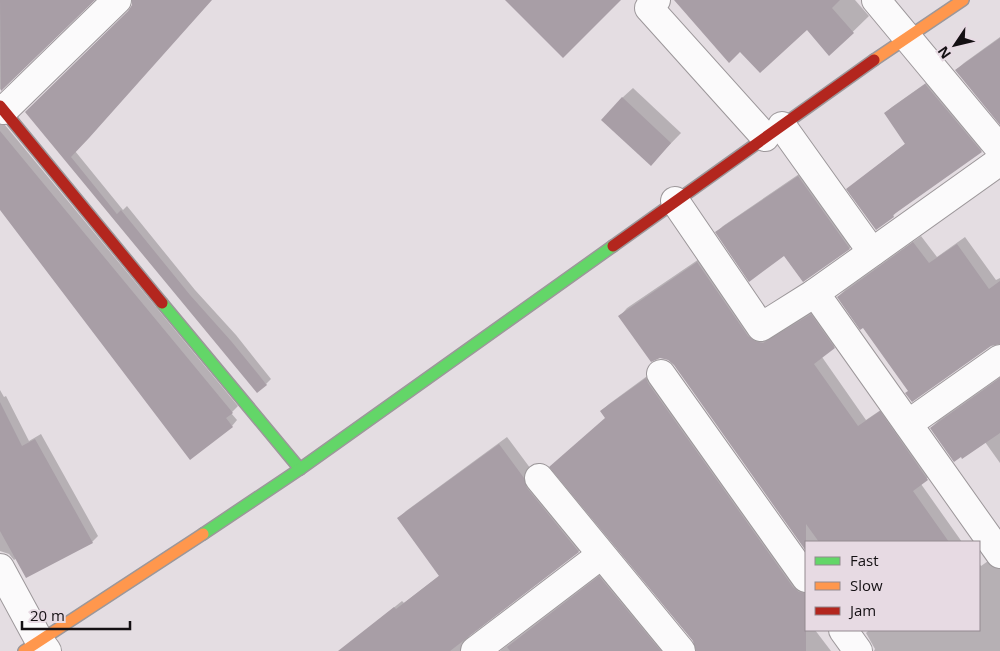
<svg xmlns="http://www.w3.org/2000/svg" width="1000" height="651" viewBox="0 0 1000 651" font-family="'Open Sans',sans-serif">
<rect width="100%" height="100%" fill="#e4dde2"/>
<g fill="#0003">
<polygon points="0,0 93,0 0,90"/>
<polygon points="133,0 211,0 75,151 123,210 127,206 195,290 236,335 271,379 266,384 27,112 129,12 133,4"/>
<polygon points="676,0 855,0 869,16 830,54 807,29 741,50"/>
<polygon points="1000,37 1000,123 956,70 964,63"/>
<polygon points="933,78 988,144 981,151 899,209 893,216 848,189 906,143 885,113 892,107"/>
<polygon points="633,88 681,133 651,164 622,98"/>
<polygon points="0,119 238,406 231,413 237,420 232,426 0,208"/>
<polygon points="805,170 856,241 850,248 803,281 784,255 717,232 723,226"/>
<polygon points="921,236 937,257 965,237 996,280 1000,278 1000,343 991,345 910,391 863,326 838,297 846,289"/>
<polygon points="705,255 772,336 819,307 842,340 822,357 866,420 888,405 935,471 921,484 962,542 806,542 806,549 675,364 620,316 627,308"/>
<polygon points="654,371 806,584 806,596 796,604 806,618 806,630 815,630 831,651 697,651 606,417 601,411 609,404"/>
<polygon points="1000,377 1000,463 985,442 931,428 939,420"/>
<polygon points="0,390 4,397 6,396 29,441 41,434 98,536 92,542 17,558 14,560 9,554 0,551"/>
<polygon points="507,437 586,543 579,551 469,634 467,644 469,651 340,651 402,601 404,603 440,575 399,518 406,511"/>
<polygon points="991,559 1000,562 1000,651 874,651 875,649 866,633 869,630 979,630 979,563 981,566"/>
<polygon points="607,569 674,651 500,651"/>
</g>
<g fill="#a89ea6">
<polygon points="0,0 95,0 1,91"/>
<polygon points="132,0 212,0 89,138 71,157 117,214 121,210 190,295 231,341 267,385 257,393 25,112 128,11 132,5"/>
<polygon points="505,0 621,0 563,58"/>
<polygon points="674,0 840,0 832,8 854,33 829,56 807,30 760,73 740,52 729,63"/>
<polygon points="1000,38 1000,125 955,70"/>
<polygon points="925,84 982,152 893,215 894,217 876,230 846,189 905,144 884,113"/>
<polygon points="622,97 671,143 651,166 601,120"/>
<polygon points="0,131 233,413 226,418 233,427 190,460 0,210"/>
<polygon points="798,176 850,249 803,282 784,256 749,282 715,232"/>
<polygon points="913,242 929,263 957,244 989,289 1000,281 1000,344 991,346 912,402 905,393 908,391 863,328 860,330 837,297"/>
<polygon points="697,262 748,336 755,341 763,343 811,314 835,348 814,364 858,426 880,411 928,480 913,491 949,542 819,542 806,524 806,551 674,365 668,360 660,358 651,362 618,316"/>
<polygon points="646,378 648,383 793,587 799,592 806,593 806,651 696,651 693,641 549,467 605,418 600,411"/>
<polygon points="1000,378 1000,433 962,459 961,457 954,462 930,428"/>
<polygon points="0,402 22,446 35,439 93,543 26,578 0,531"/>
<polygon points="499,444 524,478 527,488 579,552 450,651 338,651 394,607 396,609 439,576 397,518"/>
<polygon points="599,576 661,651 510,651 507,647"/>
</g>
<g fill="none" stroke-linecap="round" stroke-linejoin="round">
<g stroke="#9c979a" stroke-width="30">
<g id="street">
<polyline points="656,0 649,8 765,137"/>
<polyline points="876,0 1000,149"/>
<polyline points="4,110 117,0"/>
<polyline points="782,126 872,252"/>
<polyline points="675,201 761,327 815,293 1000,161"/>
<polyline points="815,293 1000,554"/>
<polyline points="661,374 806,578"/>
<polyline points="908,424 1000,359"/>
<polyline points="539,478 681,651"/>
<polyline points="0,568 39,640 47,651"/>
<polyline points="843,630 858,651"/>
<polyline points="475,651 601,555"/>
</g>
</g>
<g stroke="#9c979a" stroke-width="14">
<g id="fast">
<polyline points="162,303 300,469"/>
<polyline points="203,534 300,469 613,246"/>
</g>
</g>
<g stroke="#9c979a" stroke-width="14">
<g id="slow">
<polyline points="874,60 963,0"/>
<polyline points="24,651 203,534"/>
</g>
</g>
<g stroke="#9c979a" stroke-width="14">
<g id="jam">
<polyline points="0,106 162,303"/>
<polyline points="613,246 874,60"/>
</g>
</g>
<use href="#street" stroke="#fbfafb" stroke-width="28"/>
<use href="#fast" stroke="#63d668" stroke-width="11"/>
<use href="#slow" stroke="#ff974d" stroke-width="11"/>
<use href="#jam" stroke="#b3261e" stroke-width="11"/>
</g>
<rect x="805" y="541" width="175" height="90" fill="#e7dae3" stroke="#938990"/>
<rect x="815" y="557" width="25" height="8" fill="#63d668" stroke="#938990"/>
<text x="850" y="566" font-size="15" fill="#141013">Fast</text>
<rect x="815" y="582" width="25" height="8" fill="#ff974d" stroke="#938990"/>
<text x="850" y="591" font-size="15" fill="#141013">Slow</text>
<rect x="815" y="607" width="25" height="8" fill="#b3261e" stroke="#938990"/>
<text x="850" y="616" font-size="15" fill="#141013">Jam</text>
<g transform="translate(955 45) rotate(235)" stroke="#e7dae3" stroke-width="4" paint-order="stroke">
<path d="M0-4L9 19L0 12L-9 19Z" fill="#141013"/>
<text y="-8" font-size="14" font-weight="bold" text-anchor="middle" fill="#141013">N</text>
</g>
<path d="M22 621v8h108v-8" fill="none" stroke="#141013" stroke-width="2.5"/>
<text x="30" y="621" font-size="15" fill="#141013" stroke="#e7dae3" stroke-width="4" paint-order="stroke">20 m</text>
</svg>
